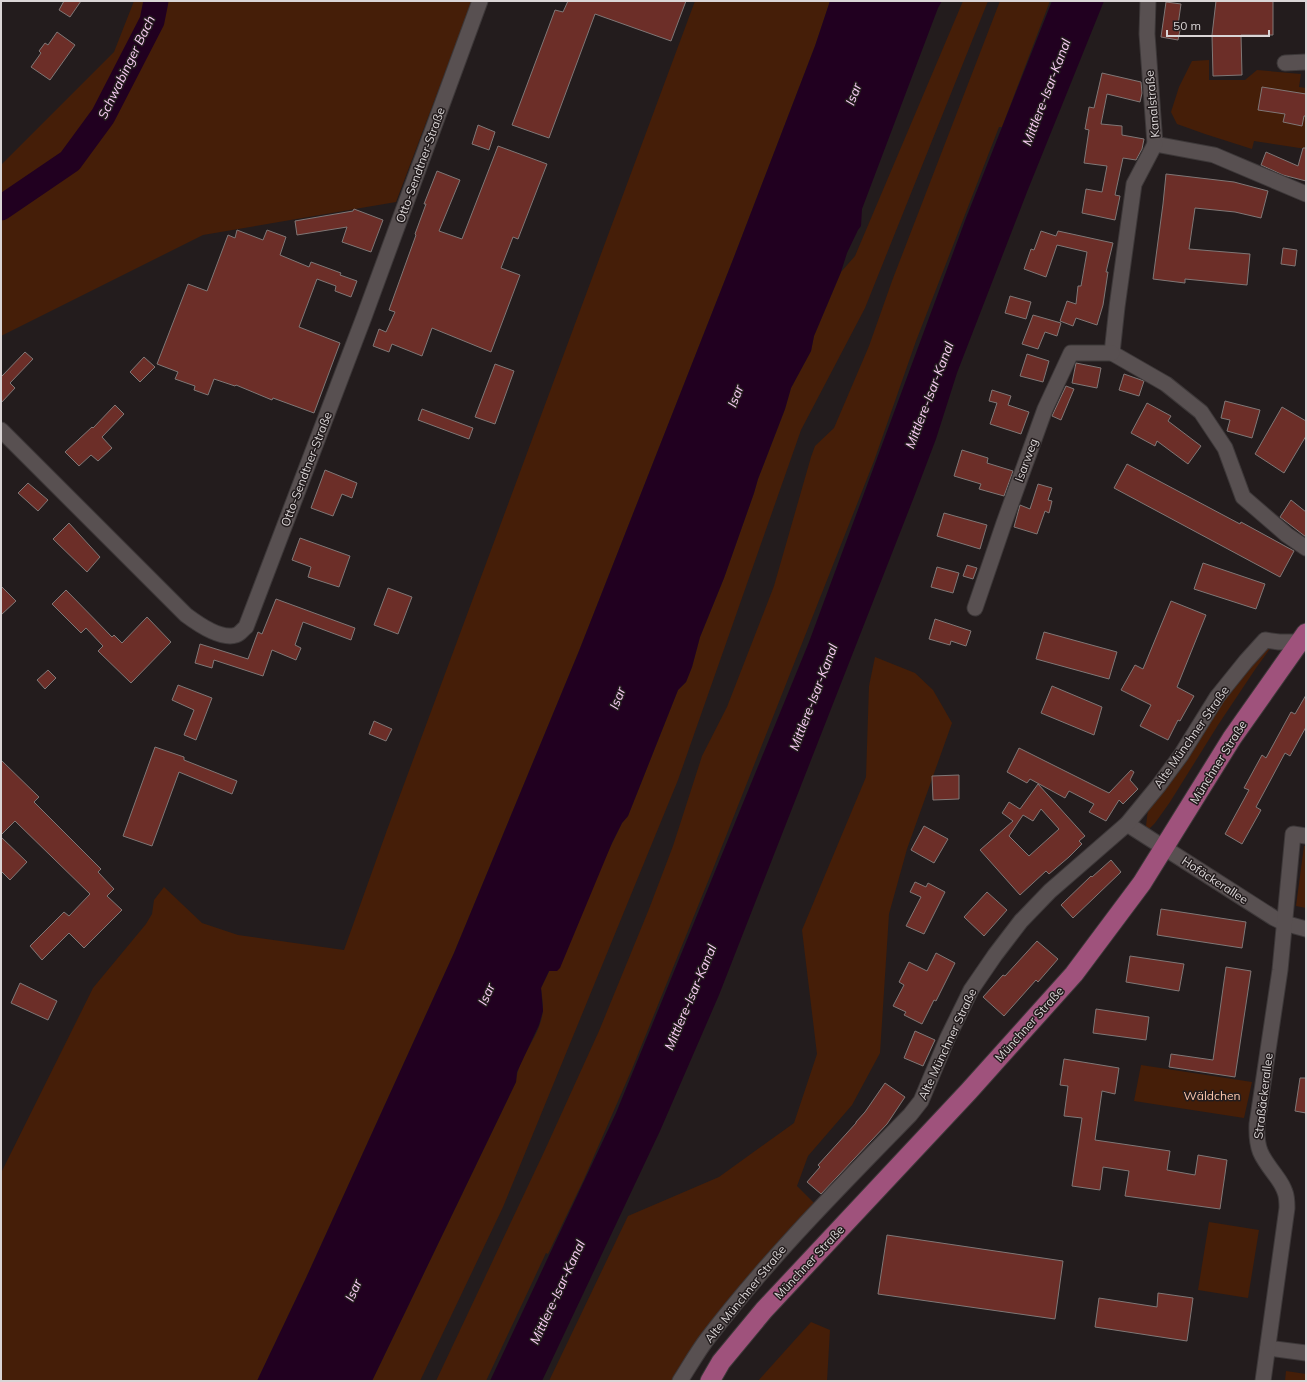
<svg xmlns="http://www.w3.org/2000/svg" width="1307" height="1382" viewBox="0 0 1307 1382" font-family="Mulish,sans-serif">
<rect width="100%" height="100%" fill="#231c1d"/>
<g fill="#451e08">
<polygon points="134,1 472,1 396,202 203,235 1,336 1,165 114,52"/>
<polygon points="695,1 830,1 815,46 734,257 579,651 454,953 306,1278 257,1381 1,1381 1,1173 93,988 146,924 152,914 154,900 164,887 202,923 238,935 344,950 387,830"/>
<path d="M 963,1 L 988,1 L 865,308 L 801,430 L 678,780 L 503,1207 L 420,1381 L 372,1381 L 516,1082 C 518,1056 541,1036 543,1010 C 543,1003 542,995 541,988 L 622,823 L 628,816 L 678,690 L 686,682 L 692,667 L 700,637 L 724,578 L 754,493 L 758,479 L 785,409 L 791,388 L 811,351 L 814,336 L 841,272 L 855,256 Z"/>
<polygon points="1000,1 1050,1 1002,127 999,127 916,341 874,461 713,869 632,1069 584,1179 548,1254 546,1253 486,1381 436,1381 544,1152 599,1031 649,909 673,846 702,756 727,707 774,586 811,457 815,446 834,428 869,346 892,281"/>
<polygon points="1209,60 1209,80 1245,80 1257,70 1301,74 1299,87 1306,88 1306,149 1254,141 1252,149 1205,134 1177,124 1171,112 1179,87 1192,61"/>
<path d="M 1271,645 L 1272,646 L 1256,668 L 1218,725 L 1170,802 L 1155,823 L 1149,829 L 1146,826 L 1148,809 C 1186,753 1222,693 1271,645 Z"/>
<polygon points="875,657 915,673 933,690 952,723 907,849 889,914 880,1053 852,1105 808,1156 797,1186 815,1204 680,1381 549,1381 628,1216 719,1177 794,1123 817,1054 802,930 866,777 869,686"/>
<polygon points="1304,846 1306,846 1306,908 1296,906"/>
<polygon points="1141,1065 1252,1082 1244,1118 1134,1101"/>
<polygon points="1209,1222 1259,1230 1248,1298 1198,1290"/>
<polygon points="811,1322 830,1330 827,1381 758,1381"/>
<polygon points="1286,1371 1306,1374 1306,1381 1285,1381"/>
</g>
<g fill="#210020">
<polygon points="830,1 942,1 938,8 862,209 861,226 858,230 847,253 841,272 814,336 811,351 791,388 785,409 758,479 754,493 724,578 700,637 692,667 686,682 678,690 628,816 622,823 612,843 560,968 557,971 549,971 541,988 543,1011 539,1025 517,1072 516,1082 372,1381 257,1381 306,1278 454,953 579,651 734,257 815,46"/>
<polygon points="1052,1 1104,1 1027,192 957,373 936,439 914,497 719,995 660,1131 542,1381 490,1381 616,1113 809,642 966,218"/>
</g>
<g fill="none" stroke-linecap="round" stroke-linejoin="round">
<polyline stroke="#210020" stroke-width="25" points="1,208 70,161 103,116 152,21 156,1"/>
</g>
<g fill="#6c2e28" stroke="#7f7776" fill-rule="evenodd">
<polygon points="64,1 81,1 70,17 59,10"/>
<polygon points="568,1 686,1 671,41 595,14 549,138 512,125 555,10 563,12"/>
<polygon points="1216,1 1273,1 1273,35 1241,35 1242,75 1213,76 1212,35"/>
<polygon points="1166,2 1181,4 1178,25 1181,25 1178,40 1161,37"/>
<polygon points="57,32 75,45 50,80 31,67 41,53 39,51 45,43 48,45"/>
<polygon points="1102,73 1141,82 1142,93 1140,102 1107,94 1101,124 1122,126 1122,135 1144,139 1142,149 1136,160 1123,158 1115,195 1120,196 1115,220 1082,213 1086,189 1102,192 1107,166 1084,163 1089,130 1085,129 1089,107 1094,108"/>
<polygon points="1262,87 1306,94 1306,116 1304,116 1302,126 1283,122 1285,114 1258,110"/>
<polygon points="478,125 495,132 489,150 472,144"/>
<polygon points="498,146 547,164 518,239 513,237 501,268 520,275 491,352 432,328 422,356 392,344 389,352 373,346 379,329 386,332 395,312 389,310 416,235 415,234 426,204 424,204 437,171 460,180 439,231 462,239"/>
<polygon points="1303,148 1306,148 1306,181 1283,175 1261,165 1266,152 1298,166"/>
<polygon points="1166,174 1234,182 1268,191 1261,218 1235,212 1195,208 1189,249 1250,254 1247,285 1185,279 1185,283 1153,279 1163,204"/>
<polygon points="354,209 383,220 371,252 342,242 347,227 297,235 295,221 353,211"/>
<polygon points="237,230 263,240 267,230 286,237 280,255 309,267 311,262 341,273 340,275 357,281 351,297 335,291 336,286 317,279 299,327 340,343 314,413 273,398 272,400 236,385 235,386 214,379 208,395 194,390 195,386 175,379 178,372 157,364 188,284 207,291 228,235 235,238"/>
<polygon points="1041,231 1056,236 1058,231 1113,243 1106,272 1108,272 1103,305 1097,325 1076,318 1073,326 1060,321 1067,301 1076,304 1078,286 1081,286 1087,252 1057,245 1046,277 1024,269 1031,249 1034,250"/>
<polygon points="1283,248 1297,250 1295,266 1281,264"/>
<polygon points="1010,296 1031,302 1026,319 1005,313"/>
<polygon points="1033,315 1061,323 1057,336 1045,332 1038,349 1022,344"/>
<polygon points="25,352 33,359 10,383 15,388 1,403 1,375 2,376"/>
<polygon points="1027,354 1049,361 1043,382 1020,376"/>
<polygon points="144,357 155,367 140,382 130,372"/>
<polygon points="1076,363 1101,368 1097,388 1072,383"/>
<polygon points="495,364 514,371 495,424 475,417"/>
<polygon points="1124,374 1144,381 1139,396 1119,390"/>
<polygon points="1066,386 1074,389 1061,420 1052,416"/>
<polygon points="992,390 1011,396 1008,405 1029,412 1021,434 990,424 997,403 989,401"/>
<polygon points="1225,401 1260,410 1252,438 1227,431 1230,420 1221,418"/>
<polygon points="1147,403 1171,416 1168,421 1201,446 1188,464 1157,441 1155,446 1131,433"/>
<polygon points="115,405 124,414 102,437 112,448 98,461 91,455 79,466 65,452 92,427 93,428"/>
<polygon points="1282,407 1306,421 1306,436 1284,473 1255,454"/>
<polygon points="422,409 473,428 469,439 418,420"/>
<polygon points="962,450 988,458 987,463 1013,471 1004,496 979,489 981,484 954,476"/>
<polygon points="1127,464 1240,524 1241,522 1294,551 1280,577 1114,488"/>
<polygon points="325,470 357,483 352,498 342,494 333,516 311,508"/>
<polygon points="28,483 48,500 38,511 18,493"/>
<polygon points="1038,484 1052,488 1048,500 1052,501 1049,513 1045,511 1037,534 1014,527 1020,505 1030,509"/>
<polygon points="1291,500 1306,512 1306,537 1280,517"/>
<polygon points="944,513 987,525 980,549 937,536"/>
<polygon points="69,523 100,557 87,572 53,539"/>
<polygon points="300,538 350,556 339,587 308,577 311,567 292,560"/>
<polygon points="1203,563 1265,584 1256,609 1194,589"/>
<polygon points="967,565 977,568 973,579 963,576"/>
<polygon points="937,567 959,573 953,593 931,587"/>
<polygon points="1,586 16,601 1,615"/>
<polygon points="388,588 412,597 398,634 374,625"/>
<polygon points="66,590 112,637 114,635 122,643 147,617 171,642 131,683 98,651 103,646 86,628 81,633 52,604"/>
<polygon points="276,599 355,628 351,640 303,622 295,645 301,648 296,660 272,650 263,676 214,660 212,668 195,663 200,644 248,659 258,632 262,634"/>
<polygon points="1171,601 1206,615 1177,687 1194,696 1180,721 1178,720 1168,740 1140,726 1151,705 1121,690 1135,665 1143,669"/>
<polygon points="935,619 971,631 966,646 951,641 950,645 929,639"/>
<polygon points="1044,632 1117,652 1109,679 1036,659"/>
<polygon points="48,670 56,678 45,689 37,680"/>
<polygon points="178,685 212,698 196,740 184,735 194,710 172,700"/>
<polygon points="1052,686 1102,707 1094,735 1041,713"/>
<polygon points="1306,695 1306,727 1290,756 1285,753 1270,781 1256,807 1261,810 1242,844 1225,834 1249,790 1244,788 1262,755 1266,758 1291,712 1295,714"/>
<polygon points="374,721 392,729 386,741 369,734"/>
<polygon points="155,747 184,757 184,760 237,781 232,794 179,772 152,846 123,836"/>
<polygon points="1019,748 1109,793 1131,770 1134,772 1130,780 1138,789 1123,804 1119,800 1106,821 1089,812 1094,804 1069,791 1065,798 1030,779 1027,783 1007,772"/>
<polygon points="1,760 39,797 34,802 101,869 98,872 114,889 107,896 122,910 84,948 69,933 42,960 30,946 64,912 69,916 90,894 15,821 1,835"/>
<polygon points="959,775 959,799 933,800 932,776"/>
<path d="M 1038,784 L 1085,836 L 1079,841 L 1082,844 L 1069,857 L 1049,874 L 1046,871 L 1020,895 L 980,850 L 1013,821 L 1002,813 L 1009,802 L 1020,809 ZM 1041,809 L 1059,829 L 1029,856 L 1009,836 L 1023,815 L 1033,821 Z"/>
<polygon points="924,826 948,839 934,863 911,850"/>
<polygon points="1,837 27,862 10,880 1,871"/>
<polygon points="1111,860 1121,872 1073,918 1061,905 1091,876 1092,877"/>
<polygon points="915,882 926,887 928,883 945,892 924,934 906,926 921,897 910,892"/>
<polygon points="987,892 1007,910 984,936 964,917"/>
<polygon points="1161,909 1246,922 1242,948 1157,935"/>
<polygon points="1037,941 1058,959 1038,982 1036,980 1004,1016 983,997 1003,975 1005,976"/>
<polygon points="936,953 955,963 936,1001 934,1000 922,1024 904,1015 906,1012 893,1006 904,985 899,982 909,962 927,971"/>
<polygon points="1130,956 1184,964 1179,991 1126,982"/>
<polygon points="1226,967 1251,971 1235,1077 1169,1067 1171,1054 1213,1060"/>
<polygon points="20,983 57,1001 48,1020 11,1003"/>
<polygon points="1096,1009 1149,1017 1146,1040 1093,1033"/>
<polygon points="915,1031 935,1040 923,1066 904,1058"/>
<polygon points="1064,1059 1119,1068 1115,1094 1102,1091 1095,1140 1170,1151 1167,1170 1195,1175 1198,1155 1227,1160 1220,1209 1125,1196 1129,1171 1103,1167 1100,1190 1072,1186 1082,1118 1064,1116 1068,1086 1060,1085"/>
<polygon points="1300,1078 1306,1078 1306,1113 1295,1111"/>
<polygon points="885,1083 905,1097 887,1124 821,1194 807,1182 820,1167 818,1165 856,1123 856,1122 865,1112"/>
<polygon points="887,1235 1063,1261 1055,1319 878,1294"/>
<polygon points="1158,1293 1193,1298 1187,1341 1095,1327 1099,1298 1157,1307"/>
</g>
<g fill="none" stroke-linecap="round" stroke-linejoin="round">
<g stroke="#3d3839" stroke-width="17">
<g id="minor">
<polyline points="1148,1 1147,34 1155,144 1214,155 1306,194"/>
<polyline points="1285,63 1306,62"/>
<polyline points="1155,144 1134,184 1117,307 1112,353 1166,384 1201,412 1225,448 1243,497 1287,535 1306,548"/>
<path d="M 1,430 L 186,615 C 198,624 221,640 236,635 C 240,634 243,629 246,627 L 364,317 L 480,1"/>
<polyline points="975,608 1004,523 1045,409 1071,353 1112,353"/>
<polyline points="1127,824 1274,918 1284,923 1306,929"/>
<polyline points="1268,1348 1306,1353"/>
<path d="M 680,1381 C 689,1367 698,1351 708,1338 C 769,1258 840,1187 910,1115 L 921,1101 L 948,1037 L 971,990 L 995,955 L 1021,921 L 1050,891 L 1127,824 L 1159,785 L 1181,755 L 1217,697 L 1246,661 L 1265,640 L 1279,642 L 1300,642"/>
<path d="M 1263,1381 L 1287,1208 C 1287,1203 1287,1197 1285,1192 C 1283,1186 1279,1180 1276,1176 C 1261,1156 1256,1150 1257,1124 L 1280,970 L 1293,834 L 1306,836"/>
</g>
</g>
<g stroke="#3d3839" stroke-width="21">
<polyline id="major" points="710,1381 721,1362 764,1310 969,1091 1074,974 1142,883 1232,738 1306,633"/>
</g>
<use href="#minor" stroke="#585051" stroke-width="15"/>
<use href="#major" stroke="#9f527c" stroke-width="19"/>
</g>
<g text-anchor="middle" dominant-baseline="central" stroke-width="3" stroke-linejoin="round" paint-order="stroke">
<g font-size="12" fill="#dad5d6" stroke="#231c1d">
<text transform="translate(1152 104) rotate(-95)">Kanalstraße</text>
<text transform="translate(420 165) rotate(-70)">Otto-Sendtner-Straße</text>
<text transform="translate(1026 460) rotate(-70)">Isarweg</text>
<text transform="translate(306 469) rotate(-69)">Otto-Sendtner-Straße</text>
<text transform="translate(1191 737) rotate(-55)">Alte Münchner Straße</text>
<text transform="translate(1218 762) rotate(-58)">Münchner Straße</text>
<text transform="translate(1215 880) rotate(33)">Hofäckerallee</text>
<text transform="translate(1029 1024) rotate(-48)">Münchner Straße</text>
<text transform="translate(947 1044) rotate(-65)">Alte Münchner Straße</text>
<text transform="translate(1263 1096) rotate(-83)">Straßäckerallee</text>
<text transform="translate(809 1262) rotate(-47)">Münchner Straße</text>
<text transform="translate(745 1294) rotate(-51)">Alte Münchner Straße</text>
</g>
<g font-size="12" fill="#fcc6ac" stroke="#231c1d">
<text x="1212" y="1095">Wäldchen</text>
</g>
<g font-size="13" font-style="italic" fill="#facef6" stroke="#231c1d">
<text transform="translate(126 67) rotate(-64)">Schwabinger Bach</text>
<text transform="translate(1046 92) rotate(-69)">Mittlere-Isar-Kanal</text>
<text transform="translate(853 94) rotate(-69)">Isar</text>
<text transform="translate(929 395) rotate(-69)">Mittlere-Isar-Kanal</text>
<text transform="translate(735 396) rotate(-69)">Isar</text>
<text transform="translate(813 697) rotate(-69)">Mittlere-Isar-Kanal</text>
<text transform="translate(617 698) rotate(-69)">Isar</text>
<text transform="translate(486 994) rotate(-66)">Isar</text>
<text transform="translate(690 997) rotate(-67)">Mittlere-Isar-Kanal</text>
<text transform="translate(353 1290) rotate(-66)">Isar</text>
<text transform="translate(557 1292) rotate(-65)">Mittlere-Isar-Kanal</text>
</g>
</g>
<rect width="1307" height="1382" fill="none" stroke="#dad5d6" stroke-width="4"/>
<path d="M1167 30v6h102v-6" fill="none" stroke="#dad5d6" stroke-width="2"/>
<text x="1173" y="30" font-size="12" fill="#dad5d6" stroke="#231c1d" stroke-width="3" paint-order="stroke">50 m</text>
</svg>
